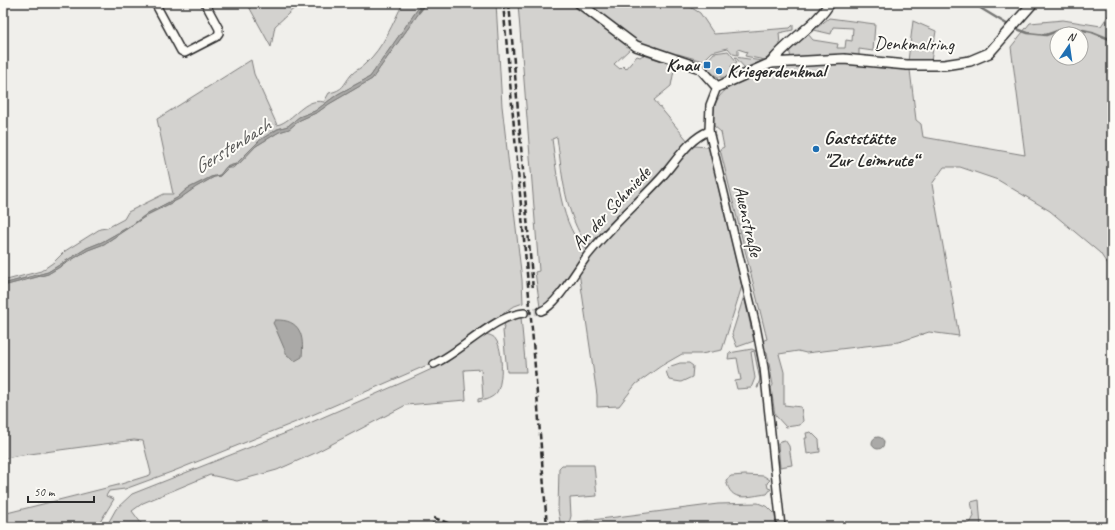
<svg xmlns="http://www.w3.org/2000/svg" width="1115" height="530" viewBox="0 0 1115 530" font-family="Caveat,sans-serif">
<rect width="100%" height="100%" fill="#f0efeb"/>
<filter id="ink" filterUnits="userSpaceOnUse"><feTurbulence type="fractalNoise" baseFrequency=".025" numOctaves="2"/><feDisplacementMap in="SourceGraphic" scale="8" xChannelSelector="R" yChannelSelector="G"/><feConvolveMatrix kernelMatrix="1 2 1 2 8 2 1 2 1" color-interpolation-filters="sRGB"/></filter>
<g filter="url(#ink)">
<g fill="#d3d2cf" stroke="#7f7e7d" fill-rule="evenodd">
<polygon points="247,3 300,3 275,26 271,47"/>
<path d="M 403,3 L 422,3 L 370,77 L 338,94 L 315,111 L 299,117 L 288,126 L 277,129 L 260,140 L 236,164 L 226,167 L 220,175 L 211,177 L 187,189 L 177,198 L 148,213 L 132,225 L 102,242 L 87,248 L 48,272 L 3,284 L 3,281 L 41,271 L 54,262 L 65,251 L 100,229 L 107,228 L 124,219 L 128,212 L 164,194 L 173,194 L 157,119 L 251,60 L 254,74 L 277,125 C 294,121 304,97 324,102 L 329,93 C 344,90 343,85 351,75 C 355,70 362,68 366,63 C 383,48 393,23 403,3 Z"/>
<polygon points="426,3 496,3 502,106 522,280 523,303 512,307 432,363 296,422 174,471 125,489 109,491 106,496 114,499 97,527 3,527 3,514 118,485 150,475 151,473 143,441 134,440 15,456 3,459 3,286 48,274 88,250 104,244 149,214 179,199 196,187 214,177 220,176 228,168 233,168 256,146 279,132 289,129 300,120 318,112 329,104 372,79"/>
<path d="M 530,3 L 573,3 L 631,48 L 614,64 L 620,69 L 623,66 L 626,69 L 637,56 L 640,57 L 643,55 L 675,65 L 671,86 L 654,100 L 688,141 L 660,173 L 588,248 C 564,210 563,180 557,137 L 552,139 C 557,172 560,229 587,250 C 578,261 551,305 540,307 L 535,272 L 539,271 L 518,4 Z"/>
<polygon points="587,3 684,3 700,13 714,34 790,28 793,25 793,30 779,33 780,45 765,60 745,56 747,52 738,49 738,55 733,54 728,48 712,52 703,61 678,54 673,55 635,41"/>
<path d="M 1112,10 L 1112,271 L 1100,253 L 1050,211 L 998,180 L 960,167 L 944,167 L 932,184 L 959,336 L 929,332 L 899,342 L 806,353 L 798,351 L 779,354 L 784,372 L 784,405 L 801,407 L 803,421 L 800,425 L 786,427 L 775,415 L 771,388 L 773,385 L 767,353 L 765,352 L 762,341 L 767,339 L 720,149 L 724,147 L 721,132 L 714,126 C 713,116 713,106 719,97 C 735,73 810,62 837,62 C 861,61 886,66 910,70 L 916,120 L 921,124 L 923,137 L 1025,155 L 1011,47 L 1030,23 L 1063,20 L 1101,26 ZM 1057,34 L 1081,34 L 1081,58 L 1057,58 Z"/>
<polygon points="829,18 875,24 873,51 859,49 859,56 833,55 791,59 789,48 808,34 813,40 838,44 837,48 845,48 846,40 852,41 853,28 833,27 831,34 814,30"/>
<polygon points="913,21 936,31 931,61 908,61"/>
<path d="M 728,51 L 737,62 L 731,66 L 734,74 C 722,79 717,79 708,69 L 710,67 L 706,62 L 714,53 Z"/>
<polygon points="735,57 762,61 745,68"/>
<polygon points="694,146 708,147 710,152 742,286 722,350 701,354 682,354 661,366 636,384 619,406 597,407 597,395 579,272 605,240 634,212"/>
<polygon points="744,296 754,341 737,347 732,334"/>
<polygon points="513,317 521,317 526,372 507,372 503,331 505,323"/>
<path d="M 485,334 C 490,335 494,336 496,340 C 503,349 503,382 497,392 C 493,398 485,400 478,402 L 478,399 L 483,398 L 481,369 L 464,370 L 466,400 L 406,405 L 313,454 L 277,470 L 237,481 L 210,475 L 143,503 L 132,511 L 144,527 L 106,527 L 116,509 L 132,494 L 296,429 L 408,380 L 447,362 Z"/>
<path d="M 752,349 L 756,351 C 759,365 762,375 758,388 L 757,388 L 760,380 L 754,351 L 751,352 L 755,378 L 751,388 L 737,389 L 735,381 L 741,380 L 737,358 L 728,359 L 729,353 Z"/>
<polygon points="680,363 689,363 693,366 692,377 681,382 669,380 666,371 671,366"/>
<polygon points="811,432 819,440 820,452 807,454 805,438 807,438 806,433"/>
<polygon points="785,440 789,446 792,465 780,467 778,444 780,441"/>
<polygon points="562,465 594,465 597,496 570,498 571,516 569,523 718,504 758,503 768,507 775,514 777,527 561,527 558,510 559,468"/>
<path d="M 745,475 L 764,476 L 770,480 L 767,483 L 768,488 L 771,489 L 767,494 C 748,496 731,504 726,480 L 731,476 Z"/>
<polygon points="979,500 981,527 959,527 971,522 974,516 971,502"/>
</g>
<g fill="#aaa9a7" stroke="#777775">
<polygon points="422,3 426,3 372,79 329,104 318,112 300,120 289,129 279,132 256,146 239,164 228,168 220,176 214,177 196,187 179,199 149,214 104,244 88,250 48,274 3,286 3,284 48,272 87,248 102,242 132,225 148,213 177,198 187,189 211,177 220,175 226,167 236,164 260,140 278,129 288,126 299,117 315,111 338,94 370,77"/>
<path d="M 275,320 C 301,319 304,336 302,357 L 295,361 L 287,355 L 275,327 L 273,323 Z"/>
<circle cx="878" cy="443" r="6"/>
</g>
<g fill="none" stroke-linecap="round" stroke-linejoin="round">
<g stroke="#777775" stroke-width="2.5">
<polyline points="976,3 982,9 1010,26"/>
<polyline points="419,12 426,3"/>
<polyline points="1014,28 1028,33 1046,35 1069,27 1092,32 1112,40"/>
</g>
<polyline stroke="#c9c8c5" stroke-width="7" stroke-dasharray="7 3.5" stroke-linecap="butt" points="524,313 541,311"/>
<g stroke="#2b2b2b" stroke-width="10">
<g id="minor">
<polyline points="155,3 181,51 185,53 216,37 219,33 219,29 205,3"/>
<polyline points="717,87 710,105 709,131 756,326 764,368 781,527"/>
<path d="M 541,311 C 556,306 576,271 587,256 C 609,228 636,205 660,179 C 675,163 688,139 709,131"/>
<path d="M 434,364 C 464,350 493,316 524,313"/>
</g>
</g>
<g stroke="#2b2b2b" stroke-width="12">
<g id="tertiary">
<polyline points="579,3 636,46 700,68 717,87 771,63 844,59 907,65 944,65 970,61 989,53 1033,3"/>
<path d="M 771,63 C 788,40 815,27 830,3"/>
</g>
</g>
<use href="#minor" stroke="#fdfcf7" stroke-width="7"/>
<use href="#tertiary" stroke="#fdfcf7" stroke-width="9"/>
<g stroke="#2b2b2b" stroke-width="2.5" stroke-dasharray="6 3" stroke-linecap="butt">
<polyline points="503,3 533,341 547,527"/>
<polyline points="509,3 533,290"/>
<polyline points="434,518 459,527"/>
<polyline points="432,523 436,527"/>
</g>
</g>
</g>
<g fill="#1f6fb2" stroke="#fdfcf7" stroke-width="1.5">
<rect x="703" y="61" width="8" height="8" rx="2"/>
<circle cx="719" cy="71" r="4"/>
<circle cx="816" cy="149" r="4"/>
</g>
<g text-anchor="middle" dominant-baseline="central" stroke-width="4" stroke-linejoin="round" paint-order="stroke">
<g font-size="19" fill="#2b2b2b" stroke="#fdfcf7">
<text transform="translate(914 44) rotate(1)">Denkmalring</text>
<text transform="translate(611 208) rotate(-47)">An der Schmiede</text>
<text transform="translate(748 221) rotate(77)">Auenstraße</text>
</g>
<g font-size="19" font-weight="bold" fill="#2b2b2b" stroke="#fdfcf7" text-anchor="start">
<text x="699" y="65" text-anchor="end">Knau</text>
<text x="727" y="71">Kriegerdenkmal</text>
<text x="824" y="138">Gaststätte<tspan x="824" dy="22">"Zur Leimrute“</tspan></text>
</g>
<g font-size="20" font-style="italic" fill="#575756" stroke="#fdfcf7">
<text transform="translate(232 146) rotate(-32)">Gerstenbach</text>
</g>
</g>
<rect width="1115" height="530" fill="none" stroke="#fdfcf7" stroke-width="16"/>
<rect x="8" y="8" width="1099" height="514" fill="none" stroke="#2b2b2b" stroke-width="1.5" filter="url(#ink)"/>
<g transform="translate(1069 46) rotate(13)"><circle r="19" fill="#fdfcf7" stroke="#a9a8a5"/>
<path d="M0-3L7 15L0 10L-7 15Z" fill="#1f6fb2"/>
<text y="-6" font-size="11" font-weight="bold" text-anchor="middle" fill="#2b2b2b">N</text>
</g>
<path d="M28 496v6h66v-6" fill="none" stroke="#2b2b2b" stroke-width="2"/>
<text x="34" y="496" font-size="12" fill="#2b2b2b" stroke="#fdfcf7" stroke-width="3" paint-order="stroke">50 m</text>
</svg>
